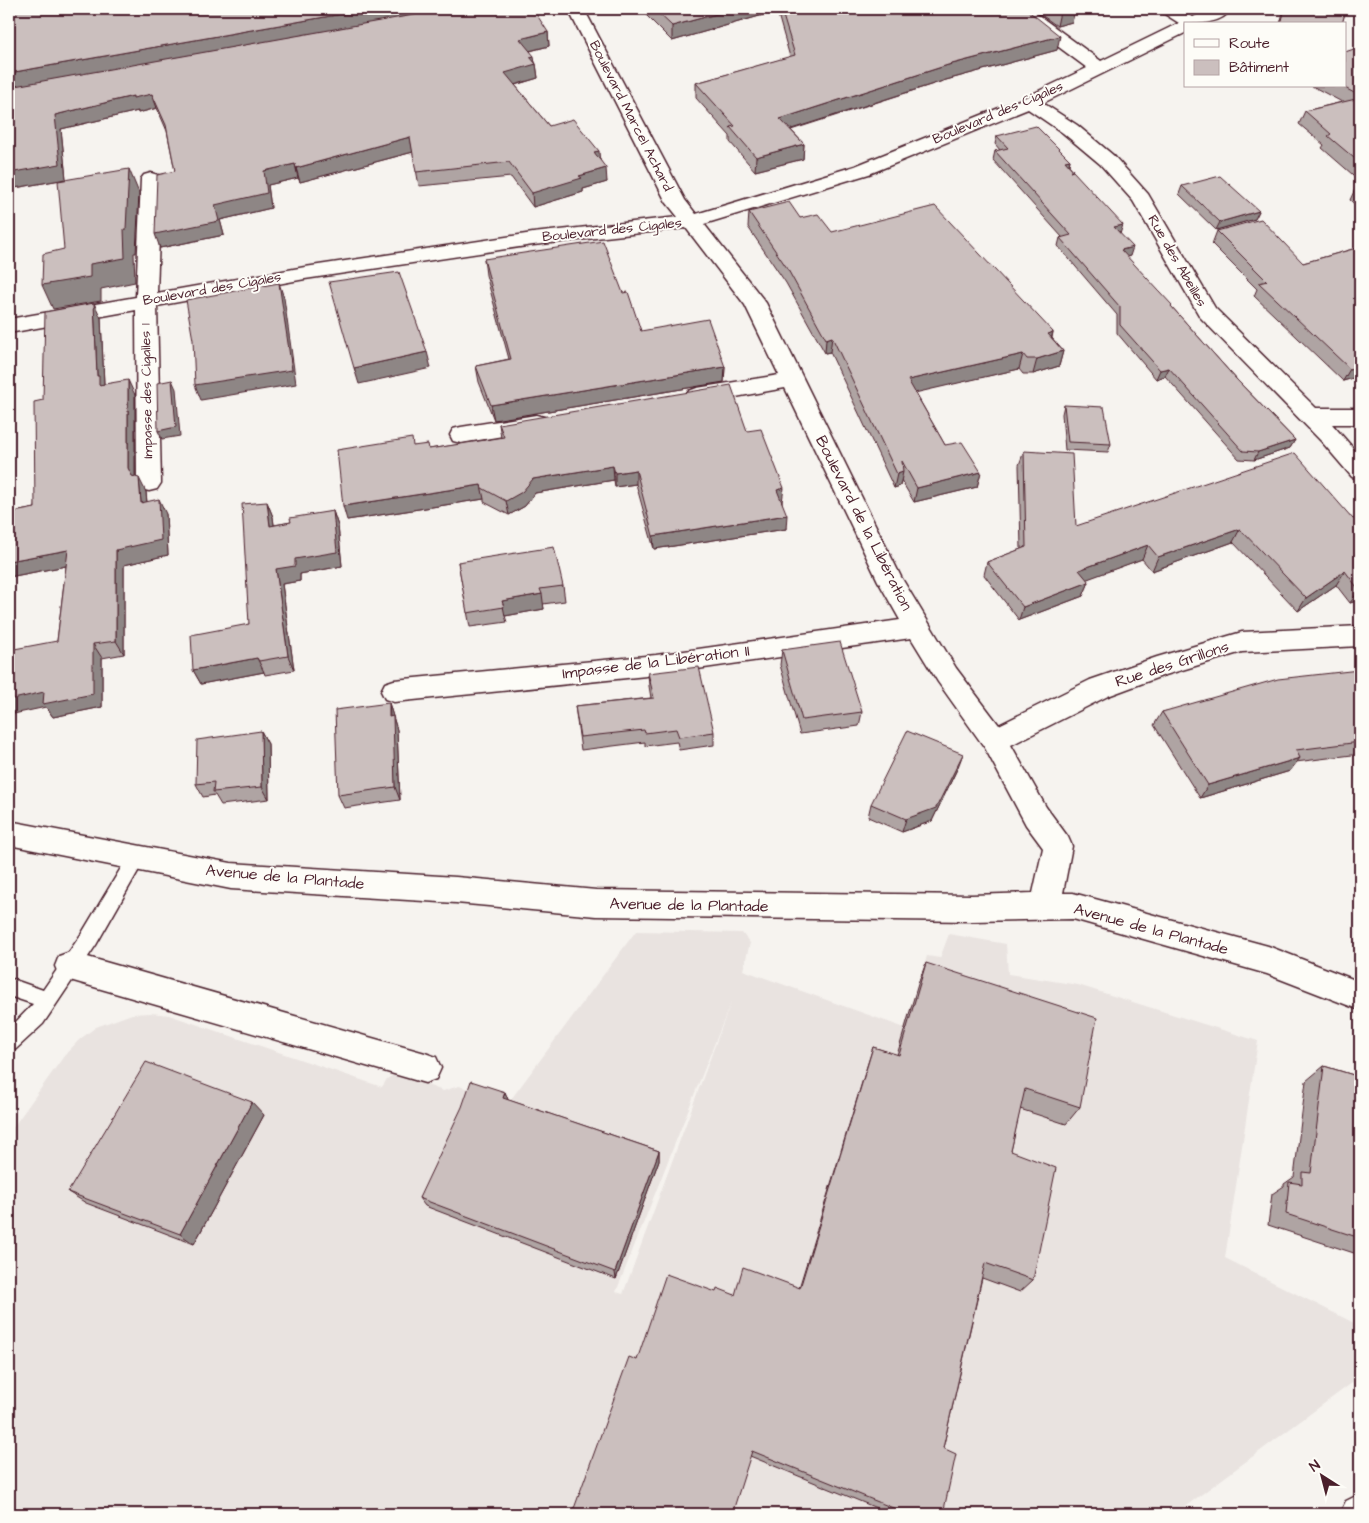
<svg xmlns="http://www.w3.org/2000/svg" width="1369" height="1523" viewBox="0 0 1369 1523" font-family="'Architects Daughter',sans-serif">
<rect width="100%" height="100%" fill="#f6f3ef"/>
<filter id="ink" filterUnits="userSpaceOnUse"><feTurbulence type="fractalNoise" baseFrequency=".02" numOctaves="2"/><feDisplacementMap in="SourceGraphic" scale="10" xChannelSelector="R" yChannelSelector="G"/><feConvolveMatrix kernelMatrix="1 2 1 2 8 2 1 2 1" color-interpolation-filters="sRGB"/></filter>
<g filter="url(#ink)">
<path fill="#e9e3e0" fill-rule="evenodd" d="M 636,931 L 742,933 L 750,943 L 743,970 L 905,1028 L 927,956 L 940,958 L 949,934 L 1006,944 L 1008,974 L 1078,985 L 1258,1041 L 1225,1258 L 1360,1326 L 1360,1377 L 1175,1514 L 9,1514 L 9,1133 L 64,1056 L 79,1040 L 96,1027 L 132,1014 L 151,1013 L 169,1015 L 382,1087 L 387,1079 L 393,1075 L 401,1075 L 443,1091 L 459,1086 L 509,1102 ZM 731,1002 L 623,1294 L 616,1292 Z"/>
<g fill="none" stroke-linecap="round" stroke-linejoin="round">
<g stroke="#4a1f2b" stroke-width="3">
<polygon id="service" points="136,851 142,853 145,859 96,945 43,1024 16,1049 9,1051 9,1029 33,1004 9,996 9,978 43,990 82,933 130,853"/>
</g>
<g stroke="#4a1f2b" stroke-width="3">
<polygon id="pedestrian" points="70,952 425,1053 436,1057 441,1068 436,1079 425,1083 70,980 59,976 55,966 59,956"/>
</g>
<g stroke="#4a1f2b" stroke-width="3">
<g id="minor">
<path d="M 568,9 L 584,9 L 685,200 L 696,214 L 855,166 L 1024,98 L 1087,68 L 1013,13 L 1011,9 L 1030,9 L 1101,61 L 1179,23 L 1163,13 L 1161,9 L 1180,9 L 1193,17 L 1210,9 L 1231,9 C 1223,23 1200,24 1185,24 L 1185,33 L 1043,103 L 1077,125 L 1114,156 L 1148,194 L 1215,308 L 1316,408 L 1360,408 L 1360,424 L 1332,424 L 1360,456 L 1360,479 L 1352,477 L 1322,442 L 1200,317 L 1133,201 L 1100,164 L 1063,133 L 1028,109 L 869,174 L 704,224 L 766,303 L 901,577 L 956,668 L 999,725 L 1090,680 L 1157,657 L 1242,632 L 1360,626 L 1360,646 L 1242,652 L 1162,676 L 1108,696 L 1011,745 L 1046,807 L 1068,837 L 1072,846 L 1063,893 L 1073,893 L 1268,946 L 1360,982 L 1360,1010 L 1267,974 L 1073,919 L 972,921 L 596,916 L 456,903 L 231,889 L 9,845 L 9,821 L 231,863 L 456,877 L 596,890 L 972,895 L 1033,893 L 1043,848 L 1026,825 L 985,748 L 938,682 L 911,638 L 656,675 L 394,702 L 385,699 L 381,691 L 385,683 L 394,680 L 656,655 L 900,620 L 878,581 L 785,388 L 697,404 L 689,401 L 686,396 L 689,391 L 697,388 L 779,375 L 745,305 L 686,228 L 533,245 L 305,279 L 157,306 L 161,483 L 157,489 L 149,491 L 141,489 L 137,483 L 136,310 L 9,333 L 9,319 L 136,297 L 141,179 L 144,175 L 151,173 L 158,175 L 161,179 L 157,293 L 305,267 L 533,233 L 678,217 L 666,202 Z"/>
<polygon points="536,415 544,417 547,423 544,429 461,443 453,441 450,435 453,429 461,427"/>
<polygon points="1360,1494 1360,1514 1340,1514 1346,1501"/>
</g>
</g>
<use href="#service" fill="#fdfcf7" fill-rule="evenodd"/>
<use href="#pedestrian" fill="#fdfcf7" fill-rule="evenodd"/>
<use href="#minor" fill="#fdfcf7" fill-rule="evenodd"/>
</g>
<g fill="#afa4a3" stroke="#4a1f2b">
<polygon points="9,9 548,32 549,46 530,51 536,64 538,78 515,85 549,126 600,159 607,182 583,189 583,192 533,207 511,177 419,186 413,152 300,182 298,178 268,185 271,208 220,220 224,235 160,248 175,171 167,131 157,108 138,113 138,111 61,129 66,179 9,189"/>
<polygon points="640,9 1026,9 1057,50 946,80 791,130 804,144 803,159 755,171 730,142 730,136 696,98 696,83 790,57 777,11 672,41"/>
<polygon points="1033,9 1075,9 1072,22 1057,26"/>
<polygon points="1284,9 1346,9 1342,24 1280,24"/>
<polygon points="1360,47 1360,181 1322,148 1324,145 1299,124 1305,111 1342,102 1312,86 1345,86"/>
<polygon points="997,136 1070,160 1069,165 1073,170 1072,171 1120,233 1130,256 1127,257 1237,380 1295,440 1290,448 1254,460 1239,459 1165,376 1156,379 1117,333 1117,315 1058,246 1060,238 1062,237 993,160 995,151 1000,150 995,144"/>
<polygon points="1182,186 1259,211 1255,219 1216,230 1179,194"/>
<polygon points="1360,186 1360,209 1350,200 1356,187"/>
<polygon points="749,212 800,218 1053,332 1052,338 1063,351 1059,366 1033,374 1023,374 1019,369 915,392 945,445 981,472 977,487 914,502 901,480 900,486 894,488 830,352 825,353 786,283 748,227"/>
<polygon points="1217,231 1303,263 1360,247 1360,376 1343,381 1254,296 1257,289 1212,244"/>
<polygon points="484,259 623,293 641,331 725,367 724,382 494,420 479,382 476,366 509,359 486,275"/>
<polygon points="101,318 104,384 135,395 135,476 146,492 147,502 166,514 168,555 124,565 124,654 102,658 102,707 53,717 46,707 57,641 66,566 9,577 9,513 35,508 43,400"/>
<polygon points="1064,405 1111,444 1108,452 1065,450 1062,414"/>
<polygon points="499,424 747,431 782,502 786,529 654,549 636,484 615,487 614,480 535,493 525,506 509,515 484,502 484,499 347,520 414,446 429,449 501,438"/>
<polygon points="1024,451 1076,526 1353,519 1360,517 1360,600 1350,603 1336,585 1298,611 1233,542 1152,571 1142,559 1086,579 1089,582 1083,596 1019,620 984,575 987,562 1021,549 1019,465"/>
<polygon points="267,502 273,517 274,525 291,522 333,511 338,526 342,566 300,574 300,581 282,584 294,670 265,675 264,672 201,684 193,670 249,624"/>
<polygon points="458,562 563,586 565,601 543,604 544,609 505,616 507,622 470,627"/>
<polygon points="782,650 862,712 859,726 800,734 780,665"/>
<polygon points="1360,672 1360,754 1296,762 1290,771 1200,798 1154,725 1162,712"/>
<polygon points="648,673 714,732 714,745 679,750 677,742 645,746 645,742 581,750 575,706 651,698 649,686"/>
<polygon points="389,703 397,730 400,800 344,808 338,795"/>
<polygon points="261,731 268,744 269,799 221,805 215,795 203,797 196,784"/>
<polygon points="958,767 932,821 902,832 868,817 871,804"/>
<polygon points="926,963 1080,1107 1066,1124 1020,1109 1011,1151 1033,1280 1020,1292 982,1278 943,1448 943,1514 891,1514 750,1456 637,1360 716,1292 735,1295 799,1288 867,1066 873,1047 897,1055 918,984"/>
<polygon points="1324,1066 1360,1077 1360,1255 1268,1225 1272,1194 1284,1186 1284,1184 1294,1177 1306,1081"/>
<polygon points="505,1092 508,1100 659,1151 659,1160 616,1279 425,1206 419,1198"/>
<polygon points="264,1115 194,1244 86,1203 68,1192"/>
</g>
<g fill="#8e8685" stroke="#4a1f2b">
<polygon points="370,9 451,9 9,88 9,73"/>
<polygon points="735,9 777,9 777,11 672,41 672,26"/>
<polygon points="1070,9 1075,9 1072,22 1057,26 1060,12"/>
<polygon points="548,32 549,46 521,53 520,39"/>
<polygon points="1060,36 1057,50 946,80 779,133 780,119 948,65"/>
<polygon points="534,56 535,65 536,64 538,78 507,87 505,73 530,57"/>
<polygon points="152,94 157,108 138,113 138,111 61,129 66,179 9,189 9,173 55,115 133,96"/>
<polygon points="410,137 413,152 300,182 296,168"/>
<polygon points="804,144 803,159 755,171 756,157"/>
<polygon points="599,151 600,165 594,152"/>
<polygon points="1070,160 1068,168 1065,161"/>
<polygon points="295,164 298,178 268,185 271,208 220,220 224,235 160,248 155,234 215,205 264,171"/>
<polygon points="606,168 607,182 583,189 583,192 533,207 532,193 579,176"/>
<polygon points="129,169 139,193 136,253 134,253 135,282 101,289 101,301 53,309 42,285 90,264 124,229"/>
<polygon points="1259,211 1255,219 1216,230 1220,222"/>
<polygon points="1123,225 1120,234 1114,227"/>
<polygon points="1133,247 1130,256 1118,259 1121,250"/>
<polygon points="279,283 284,298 296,384 201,400 195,385"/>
<polygon points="94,303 101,318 104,385 99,385 97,376"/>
<polygon points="1053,332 1049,347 1048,334"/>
<polygon points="832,337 830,352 825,353 826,339"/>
<polygon points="1063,351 1059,366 1033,374 1037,359"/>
<polygon points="427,352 431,368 359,384 354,368"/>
<polygon points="1023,354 1019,369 906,395 908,380"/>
<polygon points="1360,365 1360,376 1343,381 1350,369"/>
<polygon points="725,367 724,382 494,420 491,405"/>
<polygon points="1169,368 1165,376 1156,379 1160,370"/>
<polygon points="128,380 135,395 135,483 128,468"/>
<polygon points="172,380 176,389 180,436 162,439 158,431"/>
<polygon points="1295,440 1290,448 1254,460 1258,452"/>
<polygon points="613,466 614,480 535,493 525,506 509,515 506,501 533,479"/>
<polygon points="636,470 636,484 615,487 615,473"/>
<polygon points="903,472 900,486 894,488 897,474"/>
<polygon points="981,472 977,487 914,502 917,488"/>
<polygon points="139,478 146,492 148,517 141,503"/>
<polygon points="481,485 484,499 347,520 343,506"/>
<polygon points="784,488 782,502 775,504 777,490"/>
<polygon points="159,499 166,514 168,555 124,565 124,654 116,641 116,550"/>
<polygon points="267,502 273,517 276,541 270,526"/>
<polygon points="333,511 338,526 342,566 300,574 300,581 282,584 294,670 288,656 276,569 295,559"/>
<polygon points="787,515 786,529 654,549 653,536"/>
<polygon points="1240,529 1233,542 1152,571 1158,557"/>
<polygon points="1148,545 1142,559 1074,584 1079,570"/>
<polygon points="68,550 76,564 9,577 9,561"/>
<polygon points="1345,571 1336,585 1298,611 1306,598"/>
<polygon points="1089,582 1083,596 1019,620 1023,607"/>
<polygon points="1359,590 1360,590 1360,600 1350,603"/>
<polygon points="542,594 544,609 505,616 502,601"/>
<polygon points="93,644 102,658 102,707 53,717 46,707 9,715 9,700"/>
<polygon points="257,658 264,672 201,684 193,670"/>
<polygon points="389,703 397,730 400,800 395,787"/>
<polygon points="261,731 268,744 269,799 262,787"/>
<polygon points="963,754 958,767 932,821 902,832 906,819"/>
<polygon points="1300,758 1290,771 1200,798 1208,785"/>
<polygon points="505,1092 509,1102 503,1098"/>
<polygon points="252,1102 264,1115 194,1244 180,1234"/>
<polygon points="659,1151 659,1160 616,1279 615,1272"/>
</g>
<g fill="#cbbfbe" stroke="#4a1f2b">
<polygon points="9,9 370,9 9,73"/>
<polygon points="447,9 533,9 548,32 520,39 534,56 530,57 536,64 505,73 549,126 573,119 599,151 594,152 606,168 579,176 582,178 532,193 509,162 416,172 410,137 296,168 295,164 264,171 267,193 215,205 219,221 155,234 157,175 175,171 166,125 152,94 133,98 133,96 55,115 60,164 9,173 9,87"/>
<polygon points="654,9 735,9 672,26"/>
<polygon points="781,9 1026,9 1060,36 948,65 780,119 804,144 756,157 730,127 735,126 696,83 795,55"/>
<polygon points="1056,9 1070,9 1060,12"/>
<polygon points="1285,9 1346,9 1342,24 1281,24"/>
<polygon points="1360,47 1360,96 1341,86 1345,86 1345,52"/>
<polygon points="1360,98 1360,163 1328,136 1331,134 1305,111"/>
<polygon points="1036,126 1070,160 1065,161 1073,170 1070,172 1073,171 1123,225 1114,227 1133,247 1121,250 1172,305 1171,306 1237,380 1295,440 1258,452 1243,451 1169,368 1160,370 1120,325 1120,307 1060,238 1071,235 995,151 1008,148 997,136"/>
<polygon points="129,169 126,229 124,229 125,258 90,264 90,277 42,285 43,254 64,249 58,181"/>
<polygon points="1220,176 1259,211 1220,222 1182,186"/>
<polygon points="1360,186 1360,191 1356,187"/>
<polygon points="789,202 800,218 818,214 832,232 935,206 1053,332 1048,334 1063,351 1037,359 1027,359 1023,354 908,380 945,445 962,442 981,472 917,488 902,461 903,472 897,474 832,337 826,339 787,268 749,212"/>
<polygon points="1261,219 1303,263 1360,247 1360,365 1350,369 1259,283 1267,281 1217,231"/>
<polygon points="603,241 623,293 628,292 641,331 708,319 725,367 491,405 476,366 511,359 484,259"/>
<polygon points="399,272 427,352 354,368 329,282"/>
<polygon points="279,283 292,370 195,385 193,340 186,300"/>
<polygon points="94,303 97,376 99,376 99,385 128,380 128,468 132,476 139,478 141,503 159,499 161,540 116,550 116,641 93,644 93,694 43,704 44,692 9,700 9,650 57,641 68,550 9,561 9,513 35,508 34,402 43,400 45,312"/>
<polygon points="172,380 176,427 158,431 157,383"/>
<polygon points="731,385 747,431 761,429 784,488 777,490 787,515 653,536 636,470 615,473 613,466 533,479 522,492 506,501 482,488 481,485 343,506 337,450 412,438 413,446 428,444 429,449 504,437 499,424"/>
<polygon points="1064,405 1104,407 1111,444 1068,442"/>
<polygon points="1024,451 1072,454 1076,526 1295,453 1353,519 1360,517 1360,590 1359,590 1345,571 1306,598 1240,529 1158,557 1148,545 1079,570 1089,582 1023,607 987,562 1026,547"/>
<polygon points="267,502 270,526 291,522 290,518 333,511 337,552 295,559 295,566 276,569 288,656 259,661 257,658 193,670 191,635 249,624 242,504"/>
<polygon points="554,547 563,586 540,589 542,594 502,601 504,607 467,613 458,562"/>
<polygon points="840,642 862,712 802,720 782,650"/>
<polygon points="699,667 714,732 679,737 676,729 645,733 644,730 580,737 575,706 654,698 648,673"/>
<polygon points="1359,670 1360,672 1360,742 1296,750 1300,758 1208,785 1162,712 1278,679"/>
<polygon points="389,703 389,717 393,716 395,787 338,795 335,710"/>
<polygon points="261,731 262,787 213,792 214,782 196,784 197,740"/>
<polygon points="907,731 963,754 936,808 906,819 871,804"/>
<polygon points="926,963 1097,1018 1080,1107 1025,1089 1011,1151 1056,1168 1033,1280 985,1263 943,1448 956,1454 943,1514 908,1514 752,1451 732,1514 572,1514 629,1357 637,1360 666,1274 716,1292 717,1288 735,1295 743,1267 800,1288 873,1047 899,1055"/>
<polygon points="146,1062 252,1102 180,1234 68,1192"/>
<polygon points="1324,1066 1360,1077 1360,1238 1286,1214 1289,1182 1302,1184 1302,1172 1311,1173"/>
<polygon points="471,1081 505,1092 503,1098 659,1151 615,1272 419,1198 462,1107"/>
</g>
</g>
<g text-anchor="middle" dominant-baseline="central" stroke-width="4" stroke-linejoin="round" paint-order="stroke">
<g font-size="14" fill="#4a1f2b" stroke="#fdfcf7">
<text transform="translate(998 113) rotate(-23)">Boulevard des Cigales</text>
<text transform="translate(631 116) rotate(63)">Boulevard Marcel Achard</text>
<text transform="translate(612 230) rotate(-6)">Boulevard des Cigales</text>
<text transform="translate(1177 261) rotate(60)">Rue des Abeilles</text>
<text transform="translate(212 289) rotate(-10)">Boulevard des Cigales</text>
<text transform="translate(147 391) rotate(-91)">Impasse des Cigalles 1</text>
</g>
<g font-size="16" fill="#4a1f2b" stroke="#fdfcf7">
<text transform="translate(864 523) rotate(63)">Boulevard de la Libération</text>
<text transform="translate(656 662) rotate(-7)">Impasse de la Libération II</text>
<text transform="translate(1172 664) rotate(-18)">Rue des Grillons</text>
<text transform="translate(285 877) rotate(5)">Avenue de la Plantade</text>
<text transform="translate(689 905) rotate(1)">Avenue de la Plantade</text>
<text transform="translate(1151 929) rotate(15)">Avenue de la Plantade</text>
</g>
</g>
<rect width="1369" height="1523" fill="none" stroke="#fdfcf7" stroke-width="30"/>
<rect x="15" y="15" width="1339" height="1493" fill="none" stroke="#4a1f2b" stroke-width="2" filter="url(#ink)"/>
<rect x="1184" y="22" width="162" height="65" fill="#fdfcf7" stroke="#b5a4a5"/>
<rect x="1194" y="39" width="25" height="8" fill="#fdfcf7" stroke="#b5a4a5"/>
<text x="1229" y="48" font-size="15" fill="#4a1f2b">Route</text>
<rect x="1194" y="60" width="25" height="15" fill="#cbbfbe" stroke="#b5a4a5"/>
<text x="1229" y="72" font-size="15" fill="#4a1f2b">Bâtiment</text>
<g transform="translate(1322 1476) rotate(324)" stroke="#fdfcf7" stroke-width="4" paint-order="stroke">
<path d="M0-4L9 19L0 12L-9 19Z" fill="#4a1f2b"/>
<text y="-8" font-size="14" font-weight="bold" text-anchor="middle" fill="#4a1f2b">N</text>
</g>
</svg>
